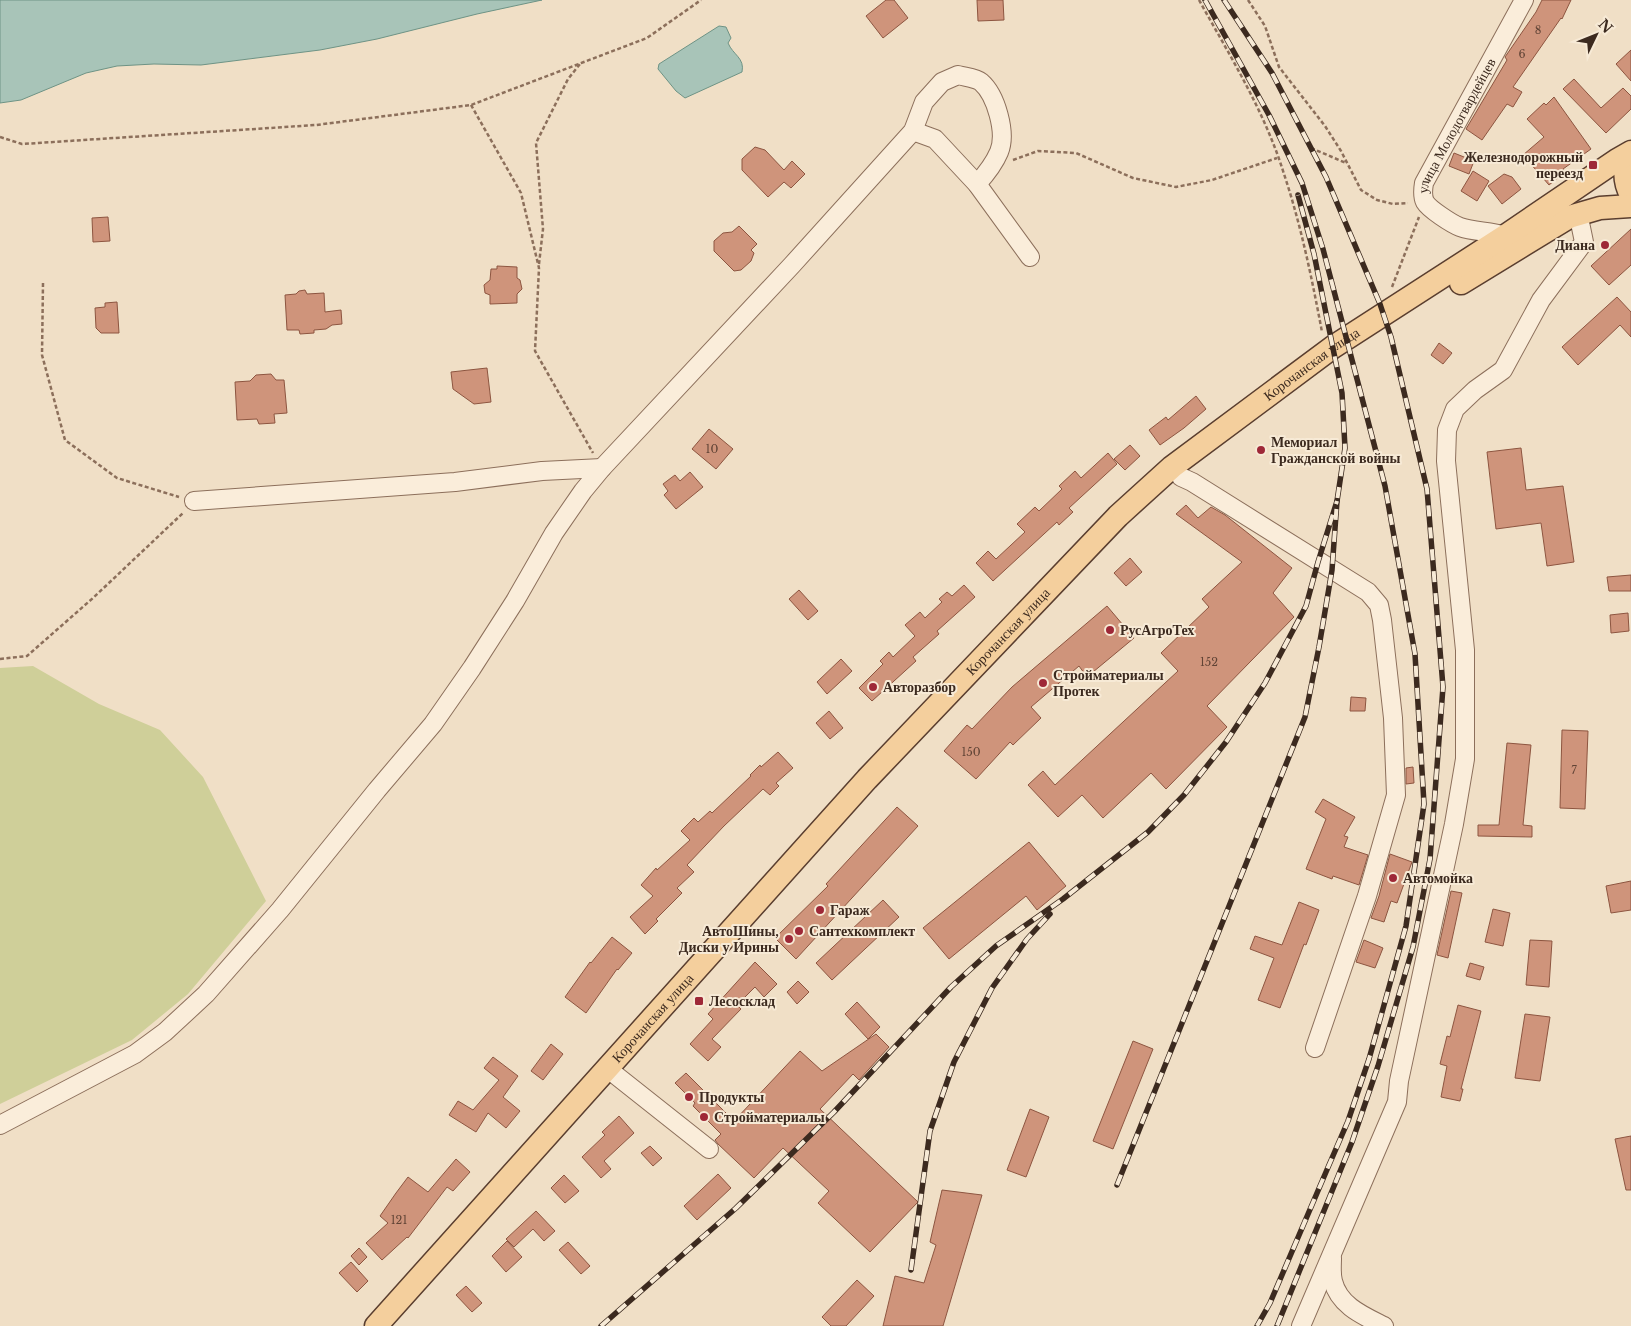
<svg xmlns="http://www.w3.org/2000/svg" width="1631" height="1326" viewBox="0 0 1631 1326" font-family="'Libre Baskerville',serif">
<rect width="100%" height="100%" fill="#f0dfc6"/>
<polygon fill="#cfcf99" points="33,666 99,704 160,730 203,777 266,901 188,994 132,1040 0,1104 0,668"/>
<g fill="#a8c4b8" stroke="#6e9385">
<polygon points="0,0 542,0 477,14 377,39 320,50 201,65 154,64 117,66 86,73 21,100 0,103"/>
<path d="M 719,26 L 726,27 L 731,38 L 728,43 C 733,55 745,58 742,72 L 685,98 L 676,91 L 658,69 L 659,64 Z"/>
</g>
<g fill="#cf947b" stroke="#8d5540">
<polygon points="886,0 894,0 908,18 883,38 866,16"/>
<polygon points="977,0 1003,0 1004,20 978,21"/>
<polygon points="1542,0 1571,0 1562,19 1561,18 1513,87 1522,92 1513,107 1507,104 1482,140 1466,129 1507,60 1505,57 1536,12"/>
<polygon points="1631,50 1631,81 1616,64"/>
<polygon points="1574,79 1601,108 1623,88 1631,96 1631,109 1606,133 1563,89"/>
<polygon points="1554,97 1591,149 1563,169 1565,172 1549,185 1523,155 1544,137 1527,119 1544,103 1546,105"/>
<polygon points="755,147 765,150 784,170 792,161 805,174 791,188 784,182 768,197 742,170 742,159"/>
<polygon points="1454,153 1474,161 1469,174 1449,166"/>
<polygon points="1473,171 1489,181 1477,201 1461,191"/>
<polygon points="1504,174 1512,177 1521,189 1502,204 1488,186"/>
<polygon points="108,217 110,241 93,242 92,218"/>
<polygon points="739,226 757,244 751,250 754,253 751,261 741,270 734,271 714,251 714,241 723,233 732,232"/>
<polygon points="1631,229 1631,265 1609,285 1591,266"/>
<polygon points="497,266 517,267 517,278 520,280 522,289 517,294 517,303 490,304 490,295 485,293 484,285 490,280 491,269 497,269"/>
<polygon points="305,290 307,294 324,293 325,312 341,310 342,324 332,325 326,329 314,330 314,333 300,334 299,330 287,330 285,295 296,294 299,291"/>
<polygon points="1617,297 1631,312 1631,337 1620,325 1578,365 1562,347"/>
<polygon points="117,302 119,333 101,333 96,328 95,308 105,307 105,303"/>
<polygon points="1439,343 1452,353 1443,364 1431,355"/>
<polygon points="487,368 491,402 474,404 453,389 451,372"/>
<polygon points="271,374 276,380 284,380 287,413 274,414 275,423 259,424 257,419 237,420 235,382 250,381 256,375"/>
<polygon points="1196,396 1206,409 1184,428 1160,445 1149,430 1166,417 1168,420"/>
<polygon points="709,429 733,449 716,469 692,449"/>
<polygon points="1130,445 1140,456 1125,470 1114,459"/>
<polygon points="1521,448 1526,490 1563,486 1574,562 1547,566 1541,523 1496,529 1487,452"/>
<polygon points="1108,453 1117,464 1069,508 1073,512 1059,525 1057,522 993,581 976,563 988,551 996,559 1025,532 1017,524 1035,507 1039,511 1062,489 1059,486 1075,471 1081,478"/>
<polygon points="690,472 703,487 676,509 664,495 668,491 663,484 675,475 680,481"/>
<polygon points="1186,505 1198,518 1211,507 1225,515 1292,568 1273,593 1294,617 1207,706 1227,727 1166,789 1151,773 1103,818 1082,795 1058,817 1028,785 1043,771 1055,785 1178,671 1161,653 1209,607 1202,599 1242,562 1176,514"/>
<polygon points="1130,558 1142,572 1126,586 1114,573"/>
<polygon points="1631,575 1631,591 1609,591 1607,577"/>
<polygon points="964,585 975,597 937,631 939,634 913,657 916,661 872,701 859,688 883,664 880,661 889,652 893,657 915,636 905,625 920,612 925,618 942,602 939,599 947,592 952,596"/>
<polygon points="799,590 818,611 808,620 789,599"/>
<polygon points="1107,606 1134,638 1087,677 1079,666 1031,707 1041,718 1013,745 1010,742 976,779 944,751 967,725 972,729 1012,687"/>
<polygon points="1628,613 1629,631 1611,633 1610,615"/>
<polygon points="841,659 852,671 827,694 817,682"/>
<polygon points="1351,697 1366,698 1365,711 1350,711"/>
<polygon points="829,711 843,728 830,739 816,723"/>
<polygon points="1562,730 1588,731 1585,809 1560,808"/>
<polygon points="1507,743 1531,745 1523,825 1532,826 1532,837 1478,836 1478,825 1499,825"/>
<polygon points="778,752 793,768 776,783 779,786 770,795 763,789 724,826 687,865 694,872 677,888 682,893 656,919 658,921 645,934 630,917 653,896 641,885 656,868 657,870 690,840 681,831 694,818 698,822 710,811 712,813 751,776 750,775 760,765 761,767"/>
<polygon points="1413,767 1414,783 1406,784 1406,768"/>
<polygon points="1323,799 1355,817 1344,836 1348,837 1344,847 1368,855 1359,885 1333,876 1332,879 1306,869 1326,819 1315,812"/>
<polygon points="897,807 918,826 796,959 775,938 828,886 826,884"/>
<polygon points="1029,842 1066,886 1037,910 1026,896 949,959 923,928"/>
<polygon points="1390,854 1412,862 1397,903 1391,901 1384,922 1371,918 1379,896"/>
<polygon points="1631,881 1631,910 1611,913 1606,886"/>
<polygon points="1451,891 1462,893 1448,958 1437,955"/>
<polygon points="883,900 899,917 832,980 816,963"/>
<polygon points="1299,902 1319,910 1306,945 1304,944 1280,1008 1258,1000 1274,958 1250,949 1255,936 1282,945"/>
<polygon points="1493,909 1510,913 1503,946 1485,942"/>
<polygon points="612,937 632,953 618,970 617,969 586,1013 565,997 590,962 591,963"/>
<polygon points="1364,940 1383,948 1375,968 1356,962"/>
<polygon points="1530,940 1552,941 1549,987 1526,985"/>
<polygon points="755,962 777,984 764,997 755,987 737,1005 741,1009 712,1039 721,1047 708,1061 690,1044 713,1019 708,1014"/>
<polygon points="1470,963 1484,967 1480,980 1466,976"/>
<polygon points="798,981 809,992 797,1004 787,992"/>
<polygon points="857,1002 880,1027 868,1039 845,1014"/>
<polygon points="1458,1005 1481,1011 1461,1089 1463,1089 1460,1101 1441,1097 1447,1066 1440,1064 1447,1036 1450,1037"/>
<polygon points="1525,1014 1550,1017 1540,1081 1515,1078"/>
<polygon points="876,1034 889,1047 859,1080 853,1074 820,1109 918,1202 870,1252 818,1203 829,1191 783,1148 754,1178 718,1144 715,1140 721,1134 693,1106 695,1103 675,1083 686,1073 734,1121 800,1051 822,1071"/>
<polygon points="1133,1041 1153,1049 1113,1149 1093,1141"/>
<polygon points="551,1044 563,1054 543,1080 531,1071"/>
<polygon points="493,1057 518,1076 503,1097 520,1111 506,1128 488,1113 476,1132 449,1115 458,1101 473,1110 499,1080 484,1068"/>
<polygon points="1030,1109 1049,1117 1026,1177 1007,1170"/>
<polygon points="619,1116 634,1133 604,1161 611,1169 601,1178 582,1157 605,1135 602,1132"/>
<polygon points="1631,1136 1631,1190 1626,1190 1615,1139"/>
<polygon points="650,1146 662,1158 653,1166 641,1153"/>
<polygon points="456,1159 470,1172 453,1191 447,1187 408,1238 407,1237 382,1260 366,1243 388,1223 380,1216 396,1193 408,1177 428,1192"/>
<polygon points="718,1174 731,1188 697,1220 684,1206"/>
<polygon points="564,1175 579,1191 565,1203 551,1188"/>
<polygon points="942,1190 982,1195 943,1326 883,1326 895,1276 924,1283 936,1245 930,1242"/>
<polygon points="536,1211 555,1231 544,1241 533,1229 514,1247 506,1239"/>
<polygon points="507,1241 522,1257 506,1272 492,1256"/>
<polygon points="568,1242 590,1266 581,1274 559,1250"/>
<polygon points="359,1248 367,1257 359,1265 351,1256"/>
<polygon points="351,1262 368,1281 357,1292 339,1273"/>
<polygon points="857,1280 874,1296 846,1326 831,1326 822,1317"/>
<polygon points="466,1286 482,1303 472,1312 456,1295"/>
</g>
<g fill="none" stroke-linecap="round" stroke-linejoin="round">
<g stroke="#8c6f5b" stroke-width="20">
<g id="minor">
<polyline points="913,131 935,139 977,184 1030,257"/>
<path id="s1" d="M 1505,236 C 1490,231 1474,232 1460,227 C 1452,224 1429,209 1425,202 C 1422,196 1423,189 1424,183 L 1524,0"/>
<polyline points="1181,477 1192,482 1368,592 1379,605 1382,620 1393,718 1396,795 1367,896 1315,1048"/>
<polyline points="194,501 455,482 542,471 602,468"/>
<polyline points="608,1069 709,1149"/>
<path d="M 0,1125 L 135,1054 L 165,1032 L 206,994 L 280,910 L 377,790 L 433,724 L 472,668 L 515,601 L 554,533 L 583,491 L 602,468 L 792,265 L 913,131 L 924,102 L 942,82 L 958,75 C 965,77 976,78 981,82 C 996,95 1007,133 999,152 C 994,164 986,174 977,184"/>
<path d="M 1332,1258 C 1332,1265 1331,1274 1333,1281 C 1339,1306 1364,1316 1384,1326"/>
<polyline points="1301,1326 1397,1102 1399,1081 1454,824 1465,759 1465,650 1446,461 1447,430 1455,409 1475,390 1503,370 1541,300 1584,242 1578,213"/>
</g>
</g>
<g stroke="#5a3e2f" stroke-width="25">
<g id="major">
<path d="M 1631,153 C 1623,167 1624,182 1631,195"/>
<polyline points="1461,283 1569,217 1600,208 1631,206"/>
<path id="s2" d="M 376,1326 L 867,779 L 1118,516 L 1172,467 L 1333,347 L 1505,236 L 1617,160 L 1631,152"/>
</g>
</g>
<g stroke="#8c6f5b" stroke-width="2.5" stroke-dasharray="4 2.5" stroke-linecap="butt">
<path d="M 1199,0 C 1230,56 1265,112 1284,174 C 1301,225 1312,279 1322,332"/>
<polyline points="1248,0 1265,26 1279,67 1325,126 1341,151 1361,190 1377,200 1393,204 1408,203"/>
<polyline points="471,105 521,193 539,268 535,351 593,453"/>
<polyline points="0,137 22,144 316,125 471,105 647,38 701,0"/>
<polyline points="1311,148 1346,163"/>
<polyline points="1013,160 1038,151 1076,153 1133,178 1176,187 1212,180 1277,158"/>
<polyline points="539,264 543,229 536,143 568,79 580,64"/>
<polyline points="43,283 42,355 65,440 117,478 179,497"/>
<polyline points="1392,287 1419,217"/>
<polyline points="0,659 27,656 93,598 183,513"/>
</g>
<use href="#minor" stroke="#faedda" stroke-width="18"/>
<use href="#major" stroke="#f4cf9d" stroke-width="22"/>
<g stroke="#3c2a1f" stroke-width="5.5">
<g id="rail">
<polyline points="1205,0 1269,115 1302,183 1323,249 1385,486 1415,654 1424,804 1406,926 1369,1059 1348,1121 1329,1165 1270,1303 1257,1326"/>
<polyline points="1224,0 1272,73 1326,177 1380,304 1391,337 1427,489 1443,687 1430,859 1413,947 1378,1066 1352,1142 1277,1326"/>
<polyline points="1117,1185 1305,717 1319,647 1332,570 1337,501 1345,448 1342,393 1314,254 1298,195"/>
<polyline points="911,1270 930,1131 954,1062 992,988 1027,939 1050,914"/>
<polyline points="601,1326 736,1208 834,1112 951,987 996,946 1063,899 1148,832 1184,795 1226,742 1265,683 1306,606 1318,562 1337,501"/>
</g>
</g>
<use href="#rail" stroke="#f7ead6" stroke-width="4" stroke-dasharray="11" stroke-linecap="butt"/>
</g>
<g fill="#9e2837" stroke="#f7ead6" stroke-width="2">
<rect x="1588" y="160" width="10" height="10" rx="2.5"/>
<circle cx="1605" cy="245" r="5"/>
<circle cx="1261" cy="450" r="5"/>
<circle cx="1110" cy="630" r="5"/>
<circle cx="1043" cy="683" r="5"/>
<circle cx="873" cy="687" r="5"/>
<circle cx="1393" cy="878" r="5"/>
<circle cx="820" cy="910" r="5"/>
<circle cx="799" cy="931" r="5"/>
<circle cx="789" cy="939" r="5"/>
<rect x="694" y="996" width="10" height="10" rx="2.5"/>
<circle cx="689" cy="1097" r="5"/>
<circle cx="704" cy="1117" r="5"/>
</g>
<g text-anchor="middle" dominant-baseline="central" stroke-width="4" stroke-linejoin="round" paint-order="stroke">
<g font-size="11" fill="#614436">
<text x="1538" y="30">8</text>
<text x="1522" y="54">6</text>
<text x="712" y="449">10</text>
<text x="1209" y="662">152</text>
<text x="971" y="752">150</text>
<text x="1574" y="770">7</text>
<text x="399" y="1220">121</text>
</g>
<g font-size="14" fill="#3c2a1f" stroke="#f7ead6">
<text stroke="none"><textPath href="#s1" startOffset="174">улица Молодогвардейцев</textPath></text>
<text stroke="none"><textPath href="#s2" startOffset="1345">Корочанская улица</textPath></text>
<text stroke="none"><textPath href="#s2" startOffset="939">Корочанская улица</textPath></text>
<text stroke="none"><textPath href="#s2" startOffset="414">Корочанская улица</textPath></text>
</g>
<g font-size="14" font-weight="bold" fill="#3c2a1f" stroke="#f7ead6" text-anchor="start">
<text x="1583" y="157" text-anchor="end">Железнодорожный<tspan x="1583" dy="16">переезд</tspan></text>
<text x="1595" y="245" text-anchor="end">Диана</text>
<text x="1271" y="442">Мемориал<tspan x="1271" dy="16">Гражданской войны</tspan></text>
<text x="1120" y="630">РусАгроТех</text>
<text x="1053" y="675">Стройматериалы<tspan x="1053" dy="16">Протек</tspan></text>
<text x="883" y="687">Авторазбор</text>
<text x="1403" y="878">Автомойка</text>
<text x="830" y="910">Гараж</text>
<text x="779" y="931" text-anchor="end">АвтоШины,<tspan x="779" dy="16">Диски у Ирины</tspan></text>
<text x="809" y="931">Сантехкомплект</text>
<text x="709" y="1001">Лесосклад</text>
<text x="699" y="1097">Продукты</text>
<text x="714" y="1117">Стройматериалы</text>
</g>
</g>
<g transform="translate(1596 35) rotate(47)" stroke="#f7ead6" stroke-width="4" paint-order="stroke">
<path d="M0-4L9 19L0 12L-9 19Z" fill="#3c2a1f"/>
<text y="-8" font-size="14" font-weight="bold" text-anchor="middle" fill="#3c2a1f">N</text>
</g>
</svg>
